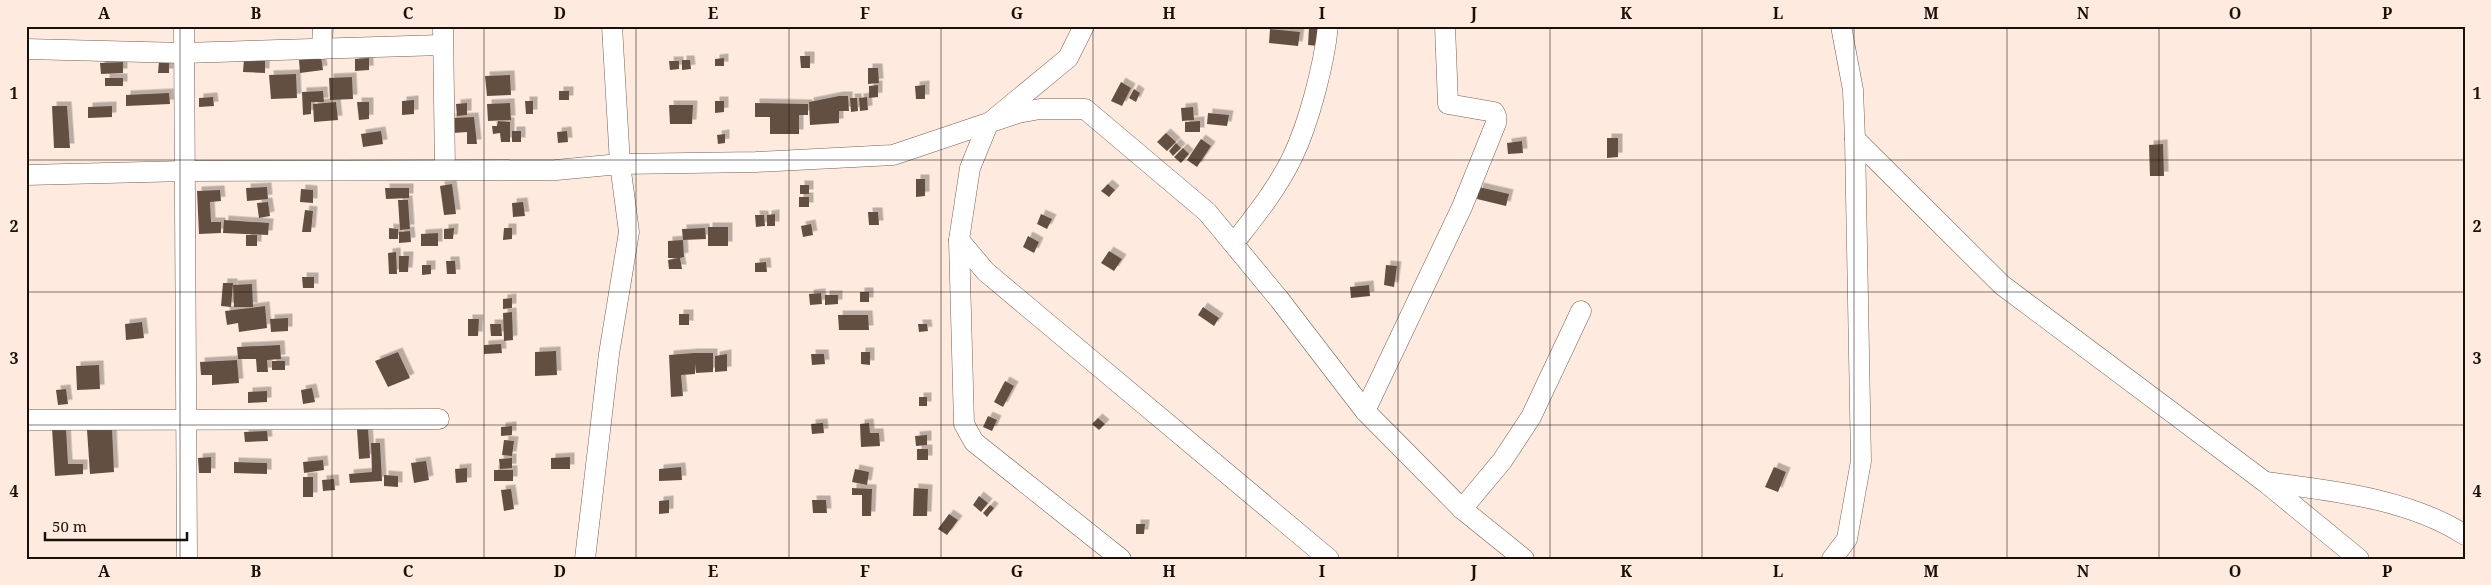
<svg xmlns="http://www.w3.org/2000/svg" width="2491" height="585" viewBox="0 0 2491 585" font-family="'Noto Serif',serif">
<defs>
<filter id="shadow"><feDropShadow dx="4.5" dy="-4.5" stdDeviation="0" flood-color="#0004"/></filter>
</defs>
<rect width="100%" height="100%" fill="#feeade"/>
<g fill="#634f43" filter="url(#shadow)">
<polygon points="1309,28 1320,29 1318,46 1308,45"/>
<polygon points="1270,29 1300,32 1298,46 1269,43"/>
<polygon points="800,56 810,56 810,68 801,68"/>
<polygon points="321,57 323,70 300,73 299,60"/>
<polygon points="369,58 369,70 355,71 355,59"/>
<polygon points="724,58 724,66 715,66 715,59"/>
<polygon points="244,59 265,60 265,73 243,72"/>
<polygon points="682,60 690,60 691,69 682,70"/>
<polygon points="159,61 169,61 169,73 158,73"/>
<polygon points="669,61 679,61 679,69 670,70"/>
<polygon points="123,62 123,73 101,74 100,63"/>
<polygon points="868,68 878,68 879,83 868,84"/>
<polygon points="296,74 297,98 271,99 269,75"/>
<polygon points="510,75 511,95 487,96 485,76"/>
<polygon points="352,77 353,99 330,100 329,78"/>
<rect x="105" y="78" width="18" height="8"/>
<polygon points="1121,82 1131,88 1122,106 1111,101"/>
<polygon points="878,85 878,97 869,98 869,86"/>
<polygon points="925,85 925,99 916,99 915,86"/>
<polygon points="1134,89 1140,93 1136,102 1129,98"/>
<polygon points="323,91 324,102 311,102 311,114 303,115 302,92"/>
<rect x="559" y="91" width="10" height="9"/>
<polygon points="169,93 170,104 126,106 126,95"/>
<polygon points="839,96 848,96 849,111 839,111 839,123 810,125 809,102"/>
<polygon points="213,97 214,106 199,107 199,98"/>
<polygon points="867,97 868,110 860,111 859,98"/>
<polygon points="850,98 857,98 858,111 851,112"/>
<polygon points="414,100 414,114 402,115 402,101"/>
<polygon points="525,101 533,101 533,114 526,114"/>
<polygon points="715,101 724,101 724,112 715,113"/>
<polygon points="336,102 338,120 314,122 313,104"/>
<polygon points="357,102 369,102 369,119 359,120"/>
<polygon points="467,103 467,115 457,116 456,104"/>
<polygon points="510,103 511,120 488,121 487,104"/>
<polygon points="755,103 808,104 808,115 799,115 799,134 770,134 770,117 755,117"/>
<polygon points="669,105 693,105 692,124 670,124"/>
<polygon points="52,106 67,106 70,148 54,148"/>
<polygon points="112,106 112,117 88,118 88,107"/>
<polygon points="1193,107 1194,120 1182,121 1181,108"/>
<polygon points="1208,113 1229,115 1227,126 1207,124"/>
<polygon points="474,117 477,144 467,144 467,132 453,133 451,118"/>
<polygon points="498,121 510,122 510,142 501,142 500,133 493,134 492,126 497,126"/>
<polygon points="1200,121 1200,132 1185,132 1185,122"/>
<polygon points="381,131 383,144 363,147 361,134"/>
<rect x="512" y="131" width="9" height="11"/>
<polygon points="567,131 568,142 558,143 557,132"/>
<polygon points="1166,133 1176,142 1167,151 1157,142"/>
<polygon points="725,134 725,143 718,144 717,135"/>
<polygon points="1607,138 1618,138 1618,157 1607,158"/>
<polygon points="1201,139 1211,146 1197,167 1187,160"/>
<polygon points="1522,141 1523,153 1508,154 1507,143"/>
<polygon points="1176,143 1181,148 1173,156 1169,151"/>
<polygon points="2163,144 2164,176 2150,176 2149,145"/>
<polygon points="1183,148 1189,154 1181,163 1174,157"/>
<polygon points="916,179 925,179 925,196 916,197"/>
<polygon points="452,184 456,214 444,215 440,186"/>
<polygon points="1108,184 1115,190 1109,197 1101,191"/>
<rect x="800" y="185" width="9" height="9"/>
<polygon points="267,187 268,199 247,201 246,188"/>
<polygon points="1479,187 1509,194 1506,206 1477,199"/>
<polygon points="385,188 409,188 409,198 386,199"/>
<polygon points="301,189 313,190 313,203 300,202"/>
<polygon points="220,190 221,201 210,202 211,222 221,222 221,233 199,234 197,191"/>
<rect x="799" y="197" width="10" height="10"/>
<polygon points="398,200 408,200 410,229 400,230"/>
<polygon points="268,202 270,216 259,218 257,203"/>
<polygon points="523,202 525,216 513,217 512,203"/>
<polygon points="305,210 313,211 311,232 302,232"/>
<polygon points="868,212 878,212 879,225 869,225"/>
<polygon points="775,214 775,226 767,226 767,215"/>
<polygon points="1041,214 1052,219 1047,229 1037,224"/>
<polygon points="755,215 764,215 765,226 756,227"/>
<polygon points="224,220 269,223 268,235 223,233"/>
<polygon points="811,224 813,235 803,237 801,226"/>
<rect x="708" y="227" width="20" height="19"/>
<polygon points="389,228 398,229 398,239 389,239"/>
<polygon points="454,228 453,239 444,239 444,229"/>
<polygon points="504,228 512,228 512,239 503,240"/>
<polygon points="705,228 706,239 683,240 684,257 680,258 682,269 669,269 668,260 678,258 668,258 668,241 683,240 682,229"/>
<polygon points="410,231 411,242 399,243 399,232"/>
<polygon points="438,233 438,246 421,246 421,234"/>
<rect x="246" y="235" width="11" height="11"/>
<polygon points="1028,236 1039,242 1034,253 1023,247"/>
<polygon points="1109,251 1122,259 1114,271 1101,263"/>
<polygon points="396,252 397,274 389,274 388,253"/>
<polygon points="399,256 409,256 408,272 399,272"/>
<polygon points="446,261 455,261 456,274 447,274"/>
<polygon points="766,262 767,272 755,272 755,263"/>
<polygon points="422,265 431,265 431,274 422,275"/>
<polygon points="1386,265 1397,266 1394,287 1384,285"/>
<polygon points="302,277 314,277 314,288 303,288"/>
<polygon points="223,283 233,283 231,307 221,306"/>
<polygon points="252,284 253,307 234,307 233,285"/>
<polygon points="1369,285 1370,296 1351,298 1350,287"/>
<rect x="860" y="292" width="9" height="10"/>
<polygon points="821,293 822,304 810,305 809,294"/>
<polygon points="825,295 838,295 838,304 825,305"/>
<polygon points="512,298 512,308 503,309 503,299"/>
<polygon points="265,306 267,328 239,332 238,323 227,325 225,311"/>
<polygon points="1203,307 1219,318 1214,326 1198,315"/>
<polygon points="512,312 513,340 504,341 503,313"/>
<rect x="679" y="314" width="10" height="11"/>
<polygon points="838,315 868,315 869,330 839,330"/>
<polygon points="288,318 288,331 271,332 270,319"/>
<polygon points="468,319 479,319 478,336 468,336"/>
<polygon points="142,322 144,338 126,340 125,324"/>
<polygon points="490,324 501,324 502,336 491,336"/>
<polygon points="918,324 927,324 928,331 919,332"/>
<polygon points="501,344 502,353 484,354 484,345"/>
<polygon points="280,345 281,359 267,360 268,372 257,372 256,359 238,359 237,347"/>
<polygon points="556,351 557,375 535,376 535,352"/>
<polygon points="398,352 410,378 388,387 375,361"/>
<polygon points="861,352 870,352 870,365 861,364"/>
<polygon points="694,353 713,353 713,372 696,373 695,363 695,374 681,375 683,396 671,397 669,355"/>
<polygon points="727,354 727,371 715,372 715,356"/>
<polygon points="811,354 824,354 825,364 812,365"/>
<polygon points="237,360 239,383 212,385 212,375 201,375 200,362"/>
<rect x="272" y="361" width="13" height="9"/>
<polygon points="99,365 100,389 77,390 76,366"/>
<polygon points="1005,381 1014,386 1003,407 994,402"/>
<polygon points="312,388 315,402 303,404 301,390"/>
<polygon points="66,389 68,404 58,405 56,390"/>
<polygon points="267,391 267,402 248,403 248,392"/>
<rect x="919" y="397" width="8" height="9"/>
<polygon points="988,416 997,420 992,431 983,427"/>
<polygon points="1098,418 1105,424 1099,430 1092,424"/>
<polygon points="823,423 824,433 812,434 811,424"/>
<polygon points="869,423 870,433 879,433 880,446 861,447 860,424"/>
<polygon points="512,426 512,435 501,436 501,427"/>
<polygon points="52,428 66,428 68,464 83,464 83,474 55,476"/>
<polygon points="112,428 114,472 90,474 87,430"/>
<polygon points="368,428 370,458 359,459 357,429"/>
<polygon points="267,431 268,441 245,442 244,432"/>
<polygon points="927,435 927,445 916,446 915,436"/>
<polygon points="504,440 514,441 512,456 502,455"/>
<polygon points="371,443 380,443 382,481 350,483 349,474 372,472"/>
<rect x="917" y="449" width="11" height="11"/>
<polygon points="211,457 211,473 199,473 198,458"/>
<polygon points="570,457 570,469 551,469 551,458"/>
<polygon points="512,458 512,468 500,469 499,459"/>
<polygon points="323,460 324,470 304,473 303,462"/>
<polygon points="426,461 429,480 414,483 411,463"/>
<polygon points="234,462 267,463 267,474 234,473"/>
<polygon points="681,467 682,480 659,481 659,469"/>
<polygon points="1774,467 1786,472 1778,492 1765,487"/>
<polygon points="467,468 467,482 456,483 455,469"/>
<polygon points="855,469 869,472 867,485 852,482"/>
<rect x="494" y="470" width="19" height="11"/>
<polygon points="384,475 398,476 398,487 384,486"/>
<rect x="303" y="477" width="10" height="20"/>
<polygon points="334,479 335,490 323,491 322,480"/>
<polygon points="852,488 872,489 871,516 862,516 862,495 852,495"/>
<polygon points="914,488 928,489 927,516 913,516"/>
<polygon points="511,489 514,509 504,511 501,490"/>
<polygon points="979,496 988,503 981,512 973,505"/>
<polygon points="669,500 669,513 659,514 659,501"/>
<polygon points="812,500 826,500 827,513 813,513"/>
<polygon points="990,505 994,508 987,517 983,513"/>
<polygon points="949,514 958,520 947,535 938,529"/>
<polygon points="1136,524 1145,524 1144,534 1136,534"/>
</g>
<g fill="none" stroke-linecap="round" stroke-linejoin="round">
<g stroke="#756053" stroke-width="21">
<g id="minor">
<polyline points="184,26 187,559"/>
<polyline points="443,26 445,170"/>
<polyline points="1084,26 1068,58 988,124 970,168 959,240 964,424 974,442 1121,559"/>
<polyline points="26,49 184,53 442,45"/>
<polyline points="322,49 323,26"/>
<polyline points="1855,139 2002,285 2265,482 2359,559"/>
<polyline points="26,175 186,171 556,170 620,164 756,162 893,155 1018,113 1040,109 1085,109 1207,212 1279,299 1365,411 1462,509 1524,559"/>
<polyline points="959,240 986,272 1329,559"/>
<path d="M 1234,243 C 1255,216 1277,189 1292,158 C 1309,123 1324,65 1328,26"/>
<polyline points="1365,411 1462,207 1496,123 1496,116 1494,112 1448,104 1445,26"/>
<polyline points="26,420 439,419"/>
<path d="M 2266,482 C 2332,491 2407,498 2465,535"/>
<polyline points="1462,509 1502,461 1531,417 1581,311"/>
<polyline points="585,559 609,354 629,232 620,164 612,26"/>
<polyline points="1832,559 1847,539 1861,461 1855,139 1853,90 1841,26"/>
</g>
</g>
<use href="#minor" stroke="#fff" stroke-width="20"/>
</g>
<path fill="none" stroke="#19100b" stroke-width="1" stroke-opacity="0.55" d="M 180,26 L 180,559M 332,26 L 332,559M 484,26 L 484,559M 636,26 L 636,559M 789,26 L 789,559M 941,26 L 941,559M 1093,26 L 1093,559M 1246,26 L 1246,559M 1398,26 L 1398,559M 1550,26 L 1550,559M 1702,26 L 1702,559M 1854,26 L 1854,559M 2007,26 L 2007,559M 2159,26 L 2159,559M 2311,26 L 2311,559M 26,160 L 2465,160M 26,292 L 2465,292M 26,425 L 2465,425"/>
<rect width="2491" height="585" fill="none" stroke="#feeade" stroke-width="55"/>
<path d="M45 532v8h142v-8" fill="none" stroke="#19100b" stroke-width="2.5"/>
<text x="52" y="532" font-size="15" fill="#19100b" stroke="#feeade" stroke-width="4" paint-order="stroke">50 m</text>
<rect x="28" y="28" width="2436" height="530" fill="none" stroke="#19100b" stroke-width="2"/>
<g font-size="16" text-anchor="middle" font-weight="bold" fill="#19100b">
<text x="104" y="19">A</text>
<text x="256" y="19">B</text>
<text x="408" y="19">C</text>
<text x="560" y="19">D</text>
<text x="713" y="19">E</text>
<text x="865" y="19">F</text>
<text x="1017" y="19">G</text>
<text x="1169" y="19">H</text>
<text x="1322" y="19">I</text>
<text x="1474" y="19">J</text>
<text x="1626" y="19">K</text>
<text x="1778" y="19">L</text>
<text x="1931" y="19">M</text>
<text x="2083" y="19">N</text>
<text x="2235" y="19">O</text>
<text x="2387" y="19">P</text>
<text x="14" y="99">1</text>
<text x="2477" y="99">1</text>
<text x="14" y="232">2</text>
<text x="2477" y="232">2</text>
<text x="14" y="364">3</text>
<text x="2477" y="364">3</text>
<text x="14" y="497">4</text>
<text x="2477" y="497">4</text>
<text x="104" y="577">A</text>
<text x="256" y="577">B</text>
<text x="408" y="577">C</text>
<text x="560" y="577">D</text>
<text x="713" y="577">E</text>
<text x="865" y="577">F</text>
<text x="1017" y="577">G</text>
<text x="1169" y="577">H</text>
<text x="1322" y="577">I</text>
<text x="1474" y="577">J</text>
<text x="1626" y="577">K</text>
<text x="1778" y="577">L</text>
<text x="1931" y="577">M</text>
<text x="2083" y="577">N</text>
<text x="2235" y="577">O</text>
<text x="2387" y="577">P</text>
</g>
</svg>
